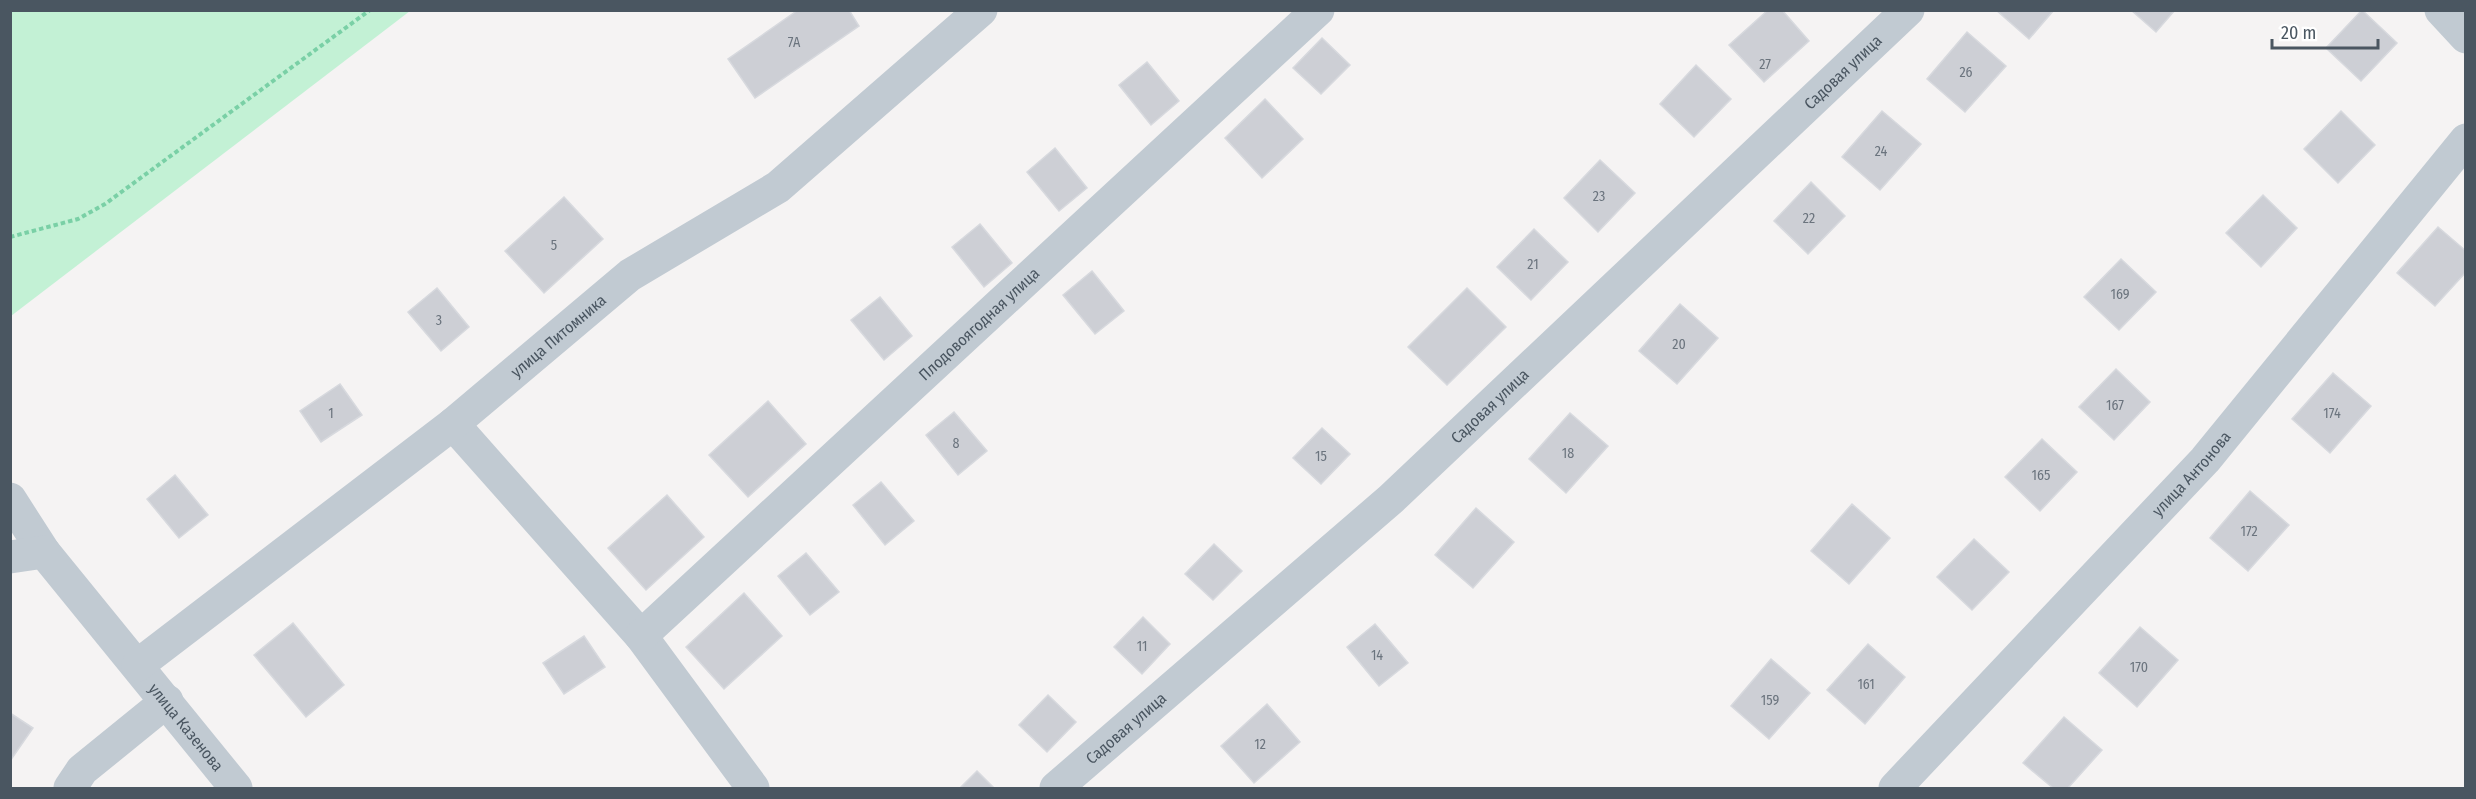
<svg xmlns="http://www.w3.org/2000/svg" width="2476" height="799" viewBox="0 0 2476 799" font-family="'Fira Sans Condensed',sans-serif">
<rect width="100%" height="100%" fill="#f5f3f3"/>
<polygon fill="#c3f1d5" points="11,10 410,10 410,11 11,316"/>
<g fill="#cdcfd5" stroke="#d7d9de" stroke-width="1.5">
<polygon points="798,10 849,10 859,26 755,98 728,59"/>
<polygon points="1768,10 1782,10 1809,41 1764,82 1729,45"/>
<polygon points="1996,10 2054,10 2029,39"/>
<polygon points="2131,10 2175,10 2156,32"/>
<polygon points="2362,10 2397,43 2361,81 2326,48"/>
<polygon points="1967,32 2006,66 1965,112 1927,79"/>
<polygon points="1322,38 1350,65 1321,94 1293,68"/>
<polygon points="1147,62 1179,101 1151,125 1119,85"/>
<polygon points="1696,65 1731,99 1694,137 1660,104"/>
<polygon points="1265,99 1303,139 1262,178 1225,138"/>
<polygon points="1882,111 1921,144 1880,190 1842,157"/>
<polygon points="2341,111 2375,145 2338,183 2304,149"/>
<polygon points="1055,148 1087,188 1059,211 1027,172"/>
<polygon points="1600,160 1635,193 1598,232 1564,198"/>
<polygon points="1811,182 1845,216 1808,254 1774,221"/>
<polygon points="2263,195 2297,228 2261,267 2226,233"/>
<polygon points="564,197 603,239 544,293 505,251"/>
<polygon points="980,224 1012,263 984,287 952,247"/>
<polygon points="2438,227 2466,251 2466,272 2435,306 2397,273"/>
<polygon points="1534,229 1568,262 1531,300 1497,267"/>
<polygon points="2121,259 2156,292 2119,330 2084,297"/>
<polygon points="1092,271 1124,311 1095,334 1063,295"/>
<polygon points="437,288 469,327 441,351 408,312"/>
<polygon points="1467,288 1506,327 1447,385 1408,347"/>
<polygon points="880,297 912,336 884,360 851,320"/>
<polygon points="1680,304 1718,338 1677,384 1639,351"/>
<polygon points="2116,369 2150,402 2114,440 2079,407"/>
<polygon points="2333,373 2371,406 2330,453 2292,419"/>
<polygon points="340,384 362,415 321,442 300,411"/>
<polygon points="768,401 806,444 748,497 709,455"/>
<polygon points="954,412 987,451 958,475 926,435"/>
<polygon points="1570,413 1608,446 1566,493 1529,459"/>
<polygon points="1322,428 1350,454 1321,484 1293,458"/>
<polygon points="2042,439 2077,472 2040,511 2005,477"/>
<polygon points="175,475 208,515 179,538 147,499"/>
<polygon points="881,482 914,521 885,545 853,505"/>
<polygon points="2250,491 2289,525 2248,571 2210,538"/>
<polygon points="667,495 704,537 646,590 608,548"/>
<polygon points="1852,504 1890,538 1849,584 1811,551"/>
<polygon points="1476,508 1514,542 1473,588 1435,555"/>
<polygon points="1974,539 2009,572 1972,610 1937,577"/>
<polygon points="1214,544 1242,571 1213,600 1185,574"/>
<polygon points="806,553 839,592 810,615 778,576"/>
<polygon points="744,593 782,636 724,689 686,647"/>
<polygon points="1143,617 1170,644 1142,674 1114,647"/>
<polygon points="293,623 344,685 306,717 254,655"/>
<polygon points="1375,624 1408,663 1379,686 1347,647"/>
<polygon points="2140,627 2178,660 2137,707 2099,673"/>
<polygon points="584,636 605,667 564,694 543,663"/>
<polygon points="1868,644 1905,677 1865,724 1827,690"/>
<polygon points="1771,659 1810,693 1769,739 1731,706"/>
<polygon points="1048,695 1076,722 1047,752 1019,725"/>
<polygon points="1267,704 1300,742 1254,783 1221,746"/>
<polygon points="10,713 33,728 10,761"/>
<polygon points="2064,717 2102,750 2068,788 2053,788 2023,763"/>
<polygon points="977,771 994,788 960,788"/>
</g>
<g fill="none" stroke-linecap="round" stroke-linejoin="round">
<polyline stroke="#7ad0a6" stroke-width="4" stroke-dasharray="4.5 3" stroke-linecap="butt" points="10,237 78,219 105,204 370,10"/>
<g stroke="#c1cad2" stroke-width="33">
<polyline points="2441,10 2466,37"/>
<polyline points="453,424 641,636 753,788"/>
<polyline points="10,499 44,552"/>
<path id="s1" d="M 10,557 L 44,552 L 236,788"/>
<path id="s2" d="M 641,636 L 1318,10"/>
<path id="s3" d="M 138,665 L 453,424 L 630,275 L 778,187 L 981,10"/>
<polyline points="70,788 82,770 167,701"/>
<path id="s4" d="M 1056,788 L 1391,499 L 1908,10"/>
<path id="s5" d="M 1895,788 L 2205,460 L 2466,140"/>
</g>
</g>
<g text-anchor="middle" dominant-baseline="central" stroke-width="5" stroke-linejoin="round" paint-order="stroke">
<g font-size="14" fill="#6b747e">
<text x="794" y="42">7А</text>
<text x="1765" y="64">27</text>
<text x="1966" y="72">26</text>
<text x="1881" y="151">24</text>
<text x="1599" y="196">23</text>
<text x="1809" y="218">22</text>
<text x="554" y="245">5</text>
<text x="1533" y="264">21</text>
<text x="2120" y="294">169</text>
<text x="439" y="320">3</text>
<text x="1679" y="344">20</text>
<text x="2115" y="405">167</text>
<text x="331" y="413">1</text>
<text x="2332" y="413">174</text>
<text x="956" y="443">8</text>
<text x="1568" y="453">18</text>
<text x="1321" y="456">15</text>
<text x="2041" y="475">165</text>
<text x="2249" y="531">172</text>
<text x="1142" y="646">11</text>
<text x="1377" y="655">14</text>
<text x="2139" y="667">170</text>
<text x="1866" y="684">161</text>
<text x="1770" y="700">159</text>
<text x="1260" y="744">12</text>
</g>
<g font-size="16" fill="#4a5661" stroke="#fff">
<text stroke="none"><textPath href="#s4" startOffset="1064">Садовая улица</textPath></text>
<text stroke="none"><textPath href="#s2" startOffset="460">Плодовоягодная улица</textPath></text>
<text stroke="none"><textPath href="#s3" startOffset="534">улица Питомника</textPath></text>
<text stroke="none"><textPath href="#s4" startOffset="578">Садовая улица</textPath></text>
<text stroke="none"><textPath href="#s5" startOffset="432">улица Антонова</textPath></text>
<text stroke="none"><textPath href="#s1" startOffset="260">улица Казенова</textPath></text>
<text stroke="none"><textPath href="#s4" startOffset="92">Садовая улица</textPath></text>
</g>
</g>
<rect width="2476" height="799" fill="none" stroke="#4a5661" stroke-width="24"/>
<path d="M2272 39v9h106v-9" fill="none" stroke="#4a5661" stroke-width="3"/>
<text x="2281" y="39" font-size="18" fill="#4a5661" stroke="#ffffff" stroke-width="4.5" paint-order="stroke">20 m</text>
</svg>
